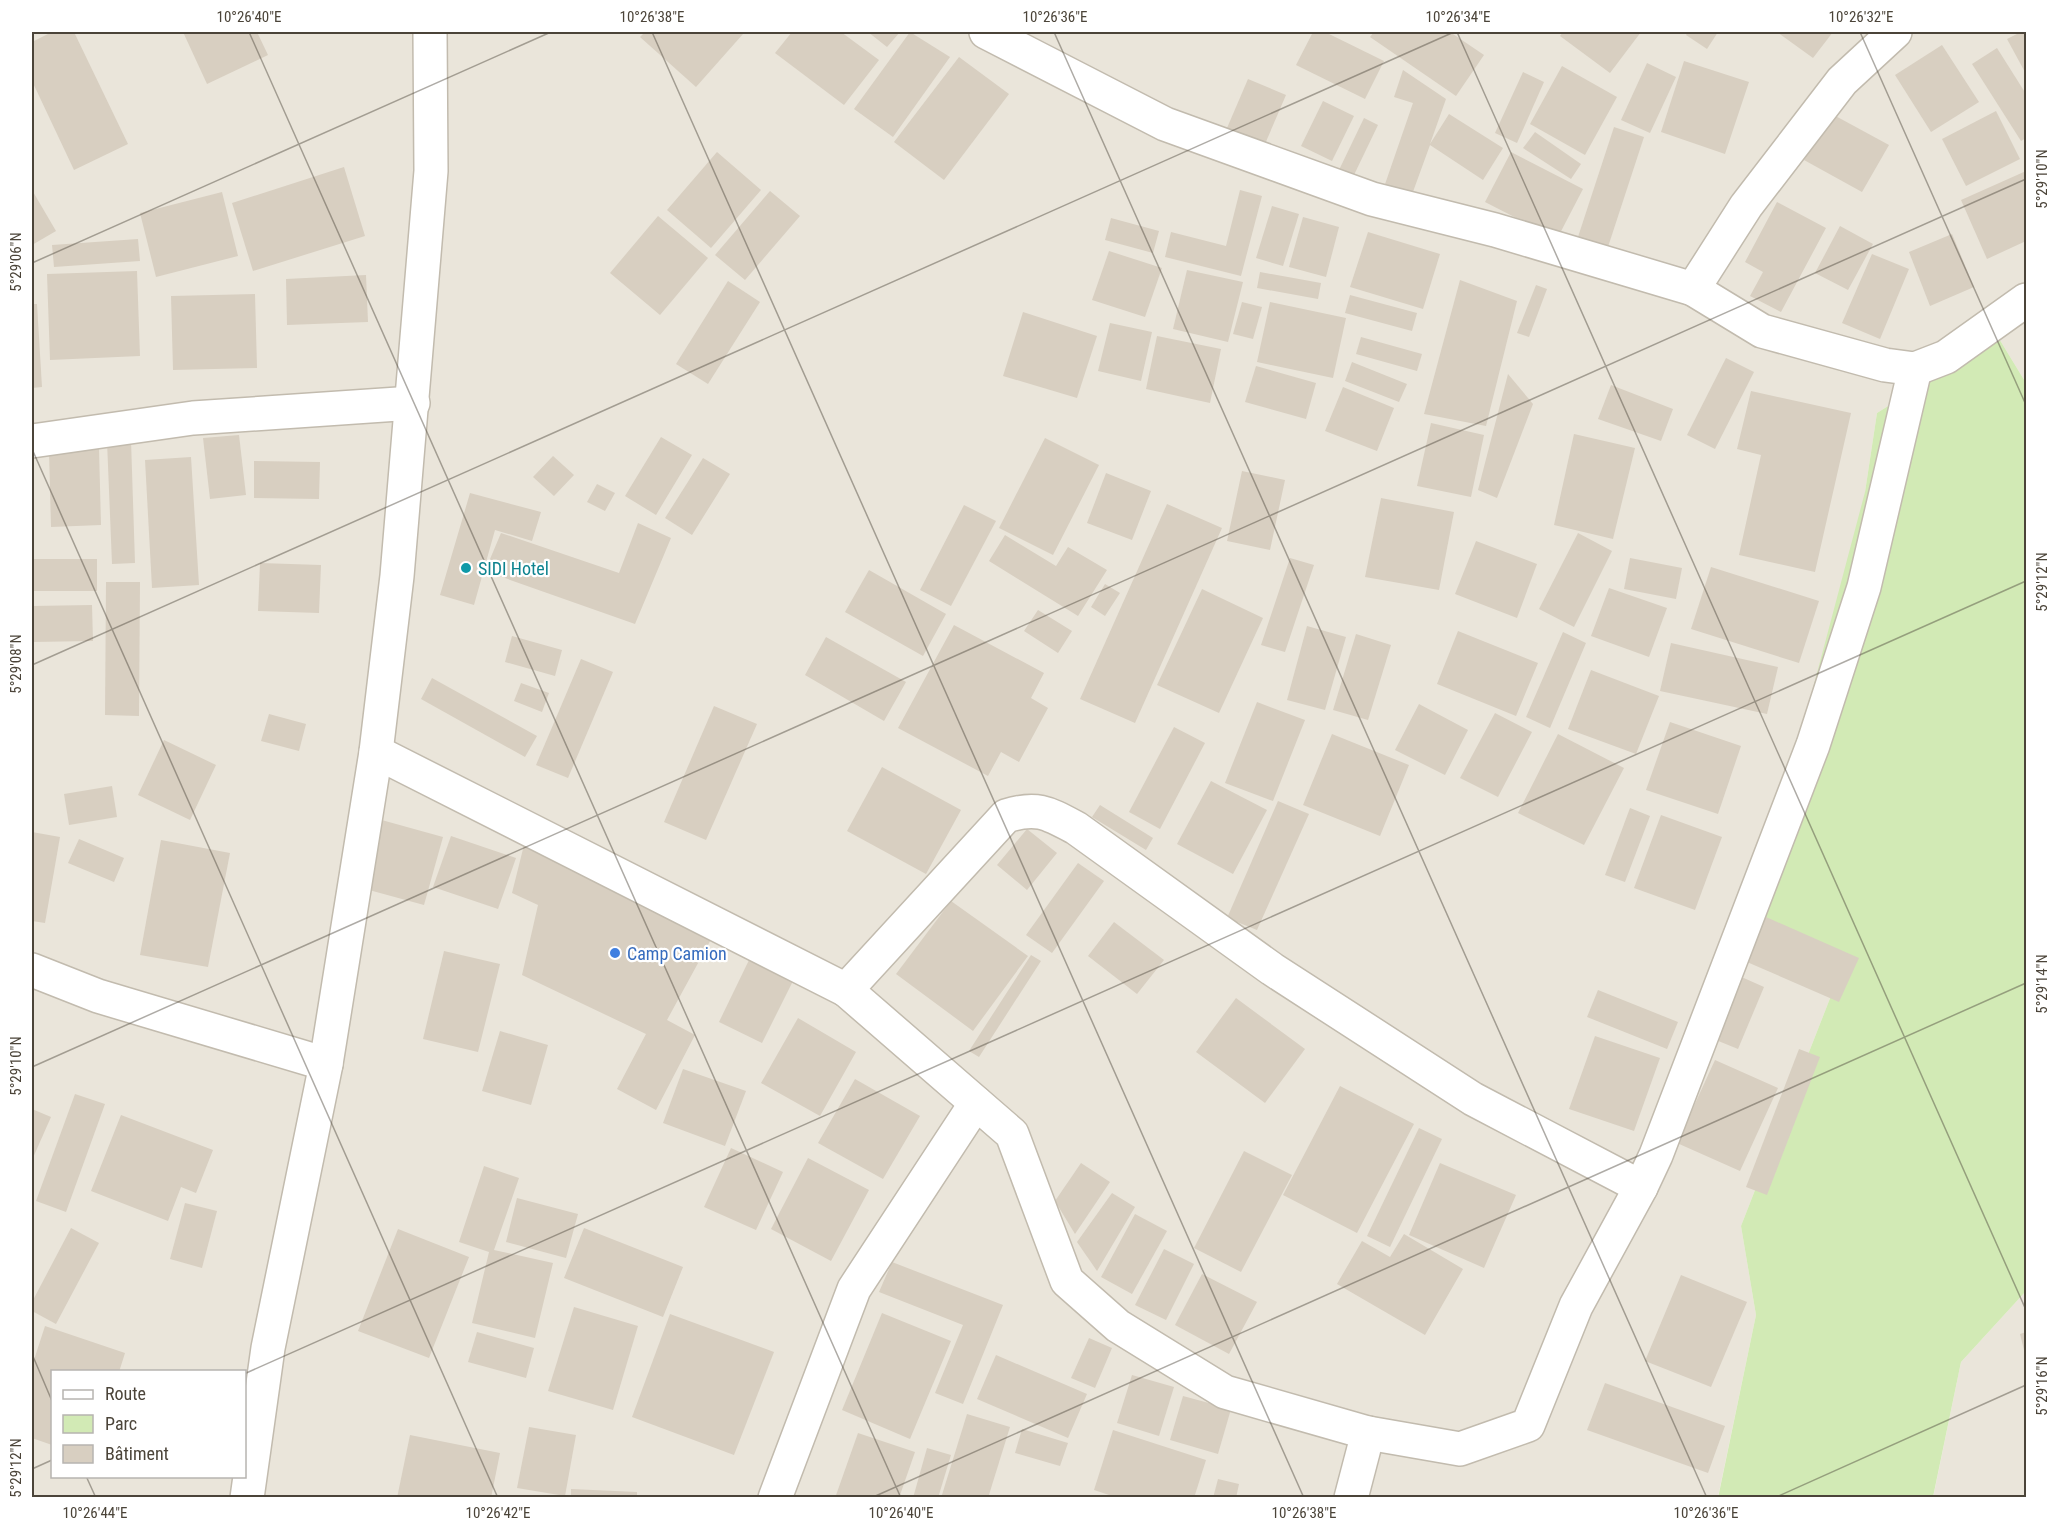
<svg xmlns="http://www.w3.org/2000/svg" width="2058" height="1529" viewBox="0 0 2058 1529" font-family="'Roboto Condensed',sans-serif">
<rect width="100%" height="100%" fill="#f6f3ec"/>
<g fill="#eae5da" fill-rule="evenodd">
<path d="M 32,32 L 2026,32 L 2026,383 L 1998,337 L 1877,413 L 1865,492 L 1836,983 L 1741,1226 L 1756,1315 L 1718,1497 L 32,1497 ZM 52,1372 L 244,1372 L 244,1476 L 52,1476 Z"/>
<polygon points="2026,1291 2026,1497 1933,1498 1961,1362"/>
</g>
<polygon fill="#d2eab5" points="1998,337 2026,383 2026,1291 1961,1362 1933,1497 1718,1498 1756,1315 1741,1226 1836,983 1751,922 1865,492 1877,413"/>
<g fill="#d8cfc1">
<polygon points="52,32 74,32 128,144 74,170 32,81 32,42"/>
<polygon points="183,32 257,32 268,55 207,84"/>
<polygon points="645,32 740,32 743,34 696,87 640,37"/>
<polygon points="792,32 841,32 879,60 844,105 775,53"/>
<polygon points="868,32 900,32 887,47"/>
<polygon points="910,32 950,57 893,137 854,109"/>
<polygon points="1313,32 1325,32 1384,61 1365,99 1296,65"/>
<polygon points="1374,32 1450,32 1484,55 1456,96 1370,37"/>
<polygon points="1563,32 1641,32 1610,73 1560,36"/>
<polygon points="1688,32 1718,32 1707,49 1686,35"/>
<polygon points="1777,32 1833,32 1813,58"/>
<polygon points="2021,32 2026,32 2026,74 2007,39"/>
<polygon points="1942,45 1979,102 1931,132 1895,75"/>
<polygon points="1997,48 2026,94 2026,138 2021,141 1972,64"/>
<polygon points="959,57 1009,94 944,180 894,142"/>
<polygon points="1684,61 1749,82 1725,154 1661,132"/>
<polygon points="1647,63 1676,77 1650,133 1621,120"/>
<polygon points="1562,66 1617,97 1585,155 1530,124"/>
<polygon points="1403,70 1446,99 1430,144 1449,114 1503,148 1483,180 1430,145 1410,200 1383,190 1413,103 1394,97"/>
<polygon points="1523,72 1544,82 1517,143 1495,133"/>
<polygon points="1248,79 1286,95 1265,144 1227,128"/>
<polygon points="1323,101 1354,116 1332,161 1301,146"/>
<polygon points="1996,111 2020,159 1966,186 1942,139"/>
<polygon points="1830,113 1889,145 1862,192 1804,160"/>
<polygon points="1364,118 1378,125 1353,177 1339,170"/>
<polygon points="1614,127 1644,137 1606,253 1576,243"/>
<polygon points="1535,132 1581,164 1571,179 1523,148"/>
<polygon points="717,152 761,190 711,248 667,210"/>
<polygon points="1511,152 1583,189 1557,239 1485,202"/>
<polygon points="344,167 365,236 253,271 232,203"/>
<polygon points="2026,171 2026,241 1987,259 1961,200"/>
<polygon points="32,190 56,231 32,245"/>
<polygon points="1240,190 1262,196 1241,276 1165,257 1171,232 1226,246"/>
<polygon points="770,191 800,216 745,280 715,255"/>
<polygon points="222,192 238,256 156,277 140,213"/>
<polygon points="1777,202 1826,228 1781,312 1750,296 1763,272 1745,262"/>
<polygon points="1272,206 1299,214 1283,266 1256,258"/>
<polygon points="658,216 708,258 660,315 610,273"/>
<polygon points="1303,217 1339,227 1326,277 1289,267"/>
<polygon points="1111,218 1159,231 1153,253 1105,240"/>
<polygon points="1840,226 1873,244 1848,290 1815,273"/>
<polygon points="1368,232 1440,254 1423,309 1350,287"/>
<polygon points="1952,234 1974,287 1930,306 1909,252"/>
<polygon points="138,239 140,261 54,267 52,245"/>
<polygon points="1109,251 1162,268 1145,317 1092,300"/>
<polygon points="1872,254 1909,269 1880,339 1842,323"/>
<polygon points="1187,270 1243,282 1228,342 1173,329"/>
<polygon points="137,271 140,356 50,360 47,274"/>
<polygon points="1260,272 1321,283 1318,299 1257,288"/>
<polygon points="366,275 368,322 287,325 286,279"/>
<polygon points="1460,280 1517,301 1486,426 1424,414"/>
<polygon points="728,281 760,302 708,384 676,364"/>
<polygon points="1536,285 1547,289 1529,337 1517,333"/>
<polygon points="255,294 257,368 173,370 171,296"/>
<polygon points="1350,295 1417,313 1412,331 1345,313"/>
<polygon points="1242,302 1262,307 1253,339 1233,334"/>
<polygon points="1270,302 1346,318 1333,378 1257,362"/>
<polygon points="32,304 37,304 42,387 32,388"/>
<polygon points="1023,312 1097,336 1077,398 1003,376"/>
<polygon points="1110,323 1152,332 1141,381 1098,371"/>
<polygon points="1157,336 1221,349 1210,403 1146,389"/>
<polygon points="1361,337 1422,354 1417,371 1356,354"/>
<polygon points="1726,358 1754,372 1715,449 1687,435"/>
<polygon points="1352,362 1407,384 1399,402 1345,381"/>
<polygon points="1256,366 1316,383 1306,419 1245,402"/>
<polygon points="1508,374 1533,404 1497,498 1478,490"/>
<polygon points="1611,385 1673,409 1661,441 1598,419"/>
<polygon points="1343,387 1394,408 1377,451 1325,431"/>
<polygon points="1751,391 1851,413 1815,572 1739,555 1761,455 1737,449"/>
<polygon points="1431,423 1484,435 1471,497 1417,486"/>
<polygon points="1574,434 1635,448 1613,539 1554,525"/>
<polygon points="239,435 246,495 210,499 203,438"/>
<polygon points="661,437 692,455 656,515 625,496"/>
<polygon points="1045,438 1099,465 1053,555 999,528"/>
<polygon points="131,440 135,563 112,564 107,441"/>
<polygon points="99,449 101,525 51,527 49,451"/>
<polygon points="553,456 574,475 554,496 533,477"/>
<polygon points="191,457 199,585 152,588 145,460"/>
<polygon points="703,458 730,474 692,535 665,518"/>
<polygon points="254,461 320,462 319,499 254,498"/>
<polygon points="1242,471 1285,480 1270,550 1227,541"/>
<polygon points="1106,473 1151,491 1132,540 1087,523"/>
<polygon points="597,484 615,493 605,511 587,502"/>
<polygon points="470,493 541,512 532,541 495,530 474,605 440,595"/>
<polygon points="1381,498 1454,512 1439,590 1365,577"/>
<polygon points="1167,504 1222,528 1135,723 1080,699"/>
<polygon points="964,505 996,521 951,606 920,590"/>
<polygon points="638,523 671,538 635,624 485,571 501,533 619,573"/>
<polygon points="1578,533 1612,551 1574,627 1539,609"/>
<polygon points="1005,535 1056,566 1068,547 1107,570 1078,616 989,561"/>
<polygon points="1476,541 1537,564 1517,618 1455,594"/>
<polygon points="1290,558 1314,565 1285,652 1261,645"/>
<polygon points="1630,558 1682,568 1676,599 1624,589"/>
<rect x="32" y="559" width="65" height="32"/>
<polygon points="260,563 321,565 319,613 258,611"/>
<polygon points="1711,567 1819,601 1799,663 1691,629"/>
<polygon points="869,570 946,614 923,656 845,612"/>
<polygon points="106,582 140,582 139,716 105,715"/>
<polygon points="1105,584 1120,593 1105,616 1091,607"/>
<polygon points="1609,588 1667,608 1649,657 1591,636"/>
<polygon points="1202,589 1263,618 1219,713 1157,685"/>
<polygon points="92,605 93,641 32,642 32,606"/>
<polygon points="1038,610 1072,631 1058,653 1024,631"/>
<polygon points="954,625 1044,673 1031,698 1048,708 1019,762 1001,752 988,776 898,728"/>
<polygon points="1307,626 1346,637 1325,710 1287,700"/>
<polygon points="1458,631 1538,663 1516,716 1437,684"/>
<polygon points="1563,632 1586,643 1550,728 1526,717"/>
<polygon points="1356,634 1391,645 1368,720 1333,710"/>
<polygon points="512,636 562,650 555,676 505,662"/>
<polygon points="826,637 906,682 884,721 805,675"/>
<polygon points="1671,643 1778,667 1767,714 1660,691"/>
<polygon points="581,659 613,672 568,778 536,765"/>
<polygon points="1591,670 1659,696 1636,754 1568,729"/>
<polygon points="432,678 537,736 525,757 421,699"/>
<polygon points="521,683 549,693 542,712 514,701"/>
<polygon points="1257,702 1305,720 1273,801 1225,783"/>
<polygon points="1419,704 1468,730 1445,775 1395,750"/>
<polygon points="714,706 757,724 706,840 664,822"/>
<polygon points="1495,713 1532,732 1498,797 1460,778"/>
<polygon points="269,714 306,724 299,751 261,741"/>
<polygon points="1670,722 1741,746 1718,814 1646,790"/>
<polygon points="1174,727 1205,743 1160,829 1129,812"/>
<polygon points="1332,734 1409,765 1380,836 1303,805"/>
<polygon points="1558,734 1624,768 1584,845 1518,813"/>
<polygon points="164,740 216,765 190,820 138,795"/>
<polygon points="882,767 961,810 926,874 847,831"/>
<polygon points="1211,781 1267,810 1233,874 1177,844"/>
<polygon points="112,786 117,817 69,825 64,794"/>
<polygon points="1278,801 1309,814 1257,930 1227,918"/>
<polygon points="1100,805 1153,838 1146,850 1092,817"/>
<polygon points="1630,808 1650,816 1625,882 1605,875"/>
<polygon points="1661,815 1722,837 1695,910 1634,888"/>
<polygon points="378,819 443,837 424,905 358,887"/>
<polygon points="1027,829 1057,853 1027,890 997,865"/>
<polygon points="32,832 60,837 45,923 32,921"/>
<polygon points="451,836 516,858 498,909 433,887"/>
<polygon points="79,839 124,858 114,882 68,863"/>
<polygon points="161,840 230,853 208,967 140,955"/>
<polygon points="525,841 715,932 667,1020 695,1035 656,1110 617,1089 646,1034 522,975 538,905 512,893"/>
<polygon points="1078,863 1104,881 1052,953 1026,935"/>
<polygon points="951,901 1028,956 973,1031 896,974"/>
<polygon points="1766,917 1859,958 1839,1002 1747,962"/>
<polygon points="1114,922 1164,960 1137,994 1088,956"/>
<polygon points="444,951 500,964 478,1052 423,1039"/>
<polygon points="1031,955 1041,961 979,1057 969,1051"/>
<polygon points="749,960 793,981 762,1043 719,1022"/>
<polygon points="1737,975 1764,987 1738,1049 1711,1038"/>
<polygon points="1598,990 1678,1022 1667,1049 1587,1017"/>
<polygon points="1236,998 1305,1049 1265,1103 1196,1052"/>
<polygon points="798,1018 856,1052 820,1116 761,1083"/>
<polygon points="500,1031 548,1045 531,1105 482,1091"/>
<polygon points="1595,1036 1660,1058 1634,1131 1569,1109"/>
<polygon points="1799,1049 1820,1057 1767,1195 1746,1187"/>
<polygon points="1715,1060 1778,1088 1740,1171 1677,1143"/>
<polygon points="683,1069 746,1091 725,1146 663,1123"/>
<polygon points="855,1079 920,1116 883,1179 818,1143"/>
<polygon points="1340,1086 1414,1124 1357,1233 1283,1195"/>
<polygon points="75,1094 105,1104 66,1212 36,1201"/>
<polygon points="32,1109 51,1117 32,1160"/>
<polygon points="121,1115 213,1150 196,1193 181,1187 168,1221 91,1191"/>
<polygon points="1419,1128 1442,1139 1390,1247 1367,1236"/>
<polygon points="731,1148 783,1172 756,1230 704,1207"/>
<polygon points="1244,1151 1292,1175 1241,1272 1194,1248"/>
<polygon points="808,1158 869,1190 831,1261 771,1229"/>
<polygon points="1081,1163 1110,1182 1075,1234 1055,1201"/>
<polygon points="1440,1163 1516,1195 1484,1268 1409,1235"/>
<polygon points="484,1166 519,1178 494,1250 553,1263 535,1338 472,1323 489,1252 459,1242"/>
<polygon points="1112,1193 1135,1207 1097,1271 1077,1242"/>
<polygon points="517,1198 578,1214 566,1258 506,1242"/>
<polygon points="185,1203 217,1211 202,1268 170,1259"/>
<polygon points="1135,1214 1167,1231 1132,1294 1101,1277"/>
<polygon points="71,1228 99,1243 56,1324 32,1311 32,1302"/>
<polygon points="584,1228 683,1267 663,1317 564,1278"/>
<polygon points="398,1229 469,1257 429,1358 358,1331"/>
<polygon points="1404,1234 1463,1269 1425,1335 1337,1284 1362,1241 1390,1257"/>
<polygon points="1164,1249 1194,1264 1166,1320 1135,1305"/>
<polygon points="892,1262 1003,1305 963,1404 935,1393 963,1325 879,1292"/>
<polygon points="1202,1274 1257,1302 1229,1354 1175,1325"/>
<polygon points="1681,1275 1747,1302 1711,1387 1645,1361"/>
<polygon points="574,1307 638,1326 613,1410 548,1391"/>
<polygon points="882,1313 951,1341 910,1439 842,1410"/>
<polygon points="670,1314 774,1352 734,1455 632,1417"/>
<polygon points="45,1326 125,1353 119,1372 52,1372 52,1445 32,1438 32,1366"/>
<polygon points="477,1332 534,1348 526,1378 468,1362"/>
<polygon points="2026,1332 2026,1358 2020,1334"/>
<polygon points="1089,1338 1112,1348 1095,1388 1071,1378"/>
<polygon points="996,1355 1087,1394 1068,1438 977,1399"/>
<polygon points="1132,1375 1174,1387 1159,1436 1117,1423"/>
<polygon points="1605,1383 1725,1426 1708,1473 1587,1430"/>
<polygon points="1183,1396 1231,1409 1218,1454 1170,1440"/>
<polygon points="967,1414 1010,1427 988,1498 941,1498"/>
<polygon points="529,1427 576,1435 565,1496 517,1488"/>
<polygon points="1022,1429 1068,1443 1060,1466 1015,1453"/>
<polygon points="1113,1430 1206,1460 1194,1498 1118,1498 1094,1490"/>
<polygon points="858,1433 915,1452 899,1498 835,1498"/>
<polygon points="410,1435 500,1453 491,1498 397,1498"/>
<polygon points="927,1448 951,1455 938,1498 913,1498"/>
<polygon points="1218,1479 1239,1484 1236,1498 1213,1498"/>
<polygon points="571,1489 637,1492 637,1498 571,1498"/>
</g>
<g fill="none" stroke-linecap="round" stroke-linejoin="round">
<g stroke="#c2bbae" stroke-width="36">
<g id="minor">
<polyline points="986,32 1165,124 1372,199 1495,230 1693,289 1762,331 1885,365 1915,369 1946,357 2026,300"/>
<polyline points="1693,289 1746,206 1842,81 1895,32"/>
<polyline points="32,441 193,418 413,403"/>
<path d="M 376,752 L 846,990 L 1006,816 C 1037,806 1048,813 1076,828 L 1272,969 L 1473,1099 L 1641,1187 L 1656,1155 L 1813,745 L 1864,587 L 1915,369"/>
<polyline points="32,970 98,996 326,1064"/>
<polyline points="846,990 1012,1134 1067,1281 1118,1326 1225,1392 1368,1433 1460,1449 1528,1425 1576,1306 1641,1187"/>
<polyline points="247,1498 268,1348 326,1064 376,752 397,576 431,171 430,32"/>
<polyline points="775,1498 854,1289 976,1103"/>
<polyline points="1351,1498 1368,1433"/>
</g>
</g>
<use href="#minor" stroke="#fff" stroke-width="33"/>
</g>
<path fill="none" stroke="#4b4439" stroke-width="1.5" stroke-opacity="0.45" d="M 249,32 L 901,1498M 652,32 L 1304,1498M 1054,32 L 1707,1498M 1457,32 L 2026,1310M 1860,32 L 2026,405M 32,263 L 551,32M 32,449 L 498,1498M 32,665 L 1454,32M 32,1067 L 2026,179M 32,1354 L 52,1401M 244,1374 L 2026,581M 32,1469 L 52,1460M 86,1476 L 96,1498M 871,1498 L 2026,983M 1774,1498 L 2026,1385"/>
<circle fill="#0f9aa8" stroke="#fff" stroke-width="2" cx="466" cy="568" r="6"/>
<circle fill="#3f7fe0" stroke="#fff" stroke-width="2" cx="615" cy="953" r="6"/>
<g text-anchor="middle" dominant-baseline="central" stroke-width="4.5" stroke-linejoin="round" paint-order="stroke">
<g font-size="18" fill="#0d838f" stroke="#fff" text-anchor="start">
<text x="478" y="568">SIDI Hotel</text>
</g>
<g font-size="18" fill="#366cbe" stroke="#fff" text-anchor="start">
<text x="627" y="953">Camp Camion</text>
</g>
</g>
<rect width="2058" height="1529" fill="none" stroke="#ffffff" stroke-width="66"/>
<rect x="51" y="1370" width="195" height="108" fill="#ffffff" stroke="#b7b4b0" stroke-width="1.5"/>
<rect x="63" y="1390" width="30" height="9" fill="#ffffff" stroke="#b7b4b0" stroke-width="1.5"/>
<text x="105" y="1400" font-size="18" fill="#4b4439">Route</text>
<rect x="63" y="1415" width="30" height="18" fill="#d2eab5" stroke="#b7b4b0" stroke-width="1.5"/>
<text x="105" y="1430" font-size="18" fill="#4b4439">Parc</text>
<rect x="63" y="1445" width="30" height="18" fill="#d8cfc1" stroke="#b7b4b0" stroke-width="1.5"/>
<text x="105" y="1460" font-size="18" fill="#4b4439">Bâtiment</text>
<rect x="33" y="33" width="1992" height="1463" fill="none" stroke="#4b4439" stroke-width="2"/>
<g font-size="15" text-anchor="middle" fill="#4b4439">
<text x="249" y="22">10°26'40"E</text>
<text x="652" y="22">10°26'38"E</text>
<text x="1055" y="22">10°26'36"E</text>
<text x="1458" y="22">10°26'34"E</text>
<text x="1861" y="22">10°26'32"E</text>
<text transform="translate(2042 179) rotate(-90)" y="5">5°29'10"N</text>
<text transform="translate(16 262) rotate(-90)" y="5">5°29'06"N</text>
<text transform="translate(2042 582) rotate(-90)" y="5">5°29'12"N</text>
<text transform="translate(16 664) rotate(-90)" y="5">5°29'08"N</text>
<text transform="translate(2042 984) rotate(-90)" y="5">5°29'14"N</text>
<text transform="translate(16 1066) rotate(-90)" y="5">5°29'10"N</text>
<text transform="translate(2042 1386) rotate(-90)" y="5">5°29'16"N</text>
<text transform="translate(16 1468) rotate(-90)" y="5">5°29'12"N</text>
<text x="95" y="1518">10°26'44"E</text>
<text x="498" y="1518">10°26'42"E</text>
<text x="901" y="1518">10°26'40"E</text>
<text x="1304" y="1518">10°26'38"E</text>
<text x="1706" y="1518">10°26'36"E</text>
</g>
</svg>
